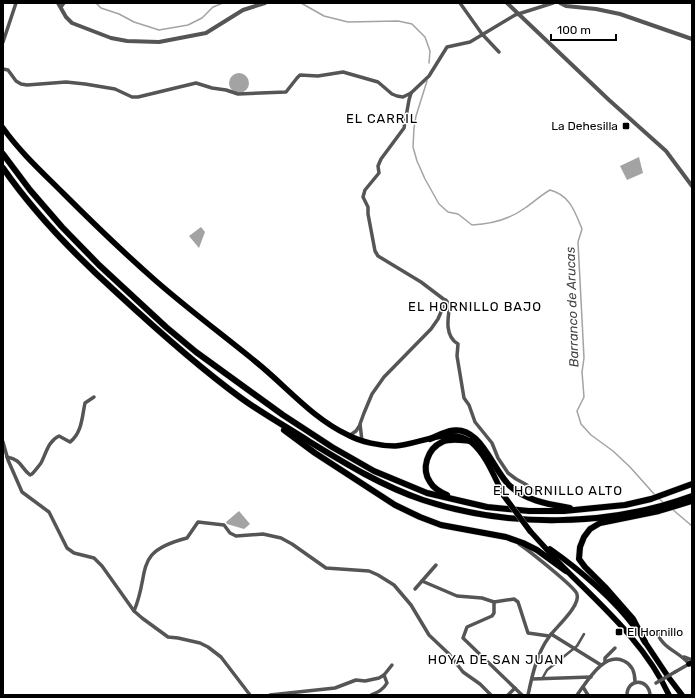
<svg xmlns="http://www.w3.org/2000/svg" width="695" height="698" viewBox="0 0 695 698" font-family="Rubik,sans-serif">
<rect width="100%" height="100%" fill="#fff"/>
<g fill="#a3a3a3">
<circle cx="239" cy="83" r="10"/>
<polygon points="639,157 643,173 627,180 620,166"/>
<polygon points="201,227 205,232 199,248 189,236"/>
<polygon points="239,511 250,524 244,529 227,524 226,522"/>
</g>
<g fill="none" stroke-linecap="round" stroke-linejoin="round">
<g stroke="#a3a3a3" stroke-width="1.5">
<polyline points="96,3 101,8 119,14 134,22 159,30 188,25 202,18 213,7 223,3"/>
<polyline points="301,3 324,16 348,22 398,21 412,24 425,37 430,51 429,63"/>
<path d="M 427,81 L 416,116 L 414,128 L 413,147 L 417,161 L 425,179 L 439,204 L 448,212 L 458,214 L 472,225 C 491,224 510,219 525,208 C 534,202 541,195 550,190 C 570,195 575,212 582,229 L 578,242 L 584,358 L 582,372 L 584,397 L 577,411 L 581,424 L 591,435 L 613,451 L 630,467 L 655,495"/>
<polyline points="658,498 664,503"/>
<polyline points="672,509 692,526"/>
</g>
<g stroke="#dbdbdb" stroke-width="6">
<g id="primary">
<path d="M 3,128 C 20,152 42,172 63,193 C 93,223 124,253 156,281 C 188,309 223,335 256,362 C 286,386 312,418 348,435 C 361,442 380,446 395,446 C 419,445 451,425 472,443 C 487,456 495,479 504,496"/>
<path d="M 530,531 C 542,544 554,558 567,571 C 605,609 646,645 669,695"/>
<path d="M 550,549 C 580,570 615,600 636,629"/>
<polyline points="643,639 669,678 682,695"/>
<polyline points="689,664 692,663"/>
</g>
</g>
<g stroke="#dbdbdb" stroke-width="7">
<g id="motorway">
<polyline points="3,154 30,190 62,227 99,265 166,327 196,352 283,415 332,447 374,471 427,493 487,507 529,511 564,511 625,505 651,499 692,484"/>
<path d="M 3,168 C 35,214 75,255 116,292 C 156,329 197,366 241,398 C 263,414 287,427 310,442 C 346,464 382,486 423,500 C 508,528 608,527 692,496"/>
<polyline points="284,430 315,453 395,505 420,517 441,525 506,537 523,543 537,550 566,571"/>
<path d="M 430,439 C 436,436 443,433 450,431 C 481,424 492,470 510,486 C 527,501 548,504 570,508"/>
<path d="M 447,495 C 440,492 434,489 430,482 C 421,469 427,449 442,442 C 450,438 461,440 470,441"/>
<polyline points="645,642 633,619 605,587 585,567 579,559 580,547 584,537 590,529 600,523 659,511 692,501"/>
</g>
</g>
<polyline stroke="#555" stroke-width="2.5" points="542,679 547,670 577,646 584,634"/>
<g stroke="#555" stroke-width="3.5">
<polyline points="460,3 482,34 499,52"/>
<polyline points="61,7 64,3"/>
<polyline points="3,42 16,3"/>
<polyline points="3,69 8,70 16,81 21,84 27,85 66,82 85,84 115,89 132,97 138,97 196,83 212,88 226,90 238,94 286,92 297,78 300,75 318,76 343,72 378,82 392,94 397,96 403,97 411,93 429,76 447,47 470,42 515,15 553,3"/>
<path d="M 411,93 L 409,100 L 404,128 L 381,159 L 378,166 L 379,173 L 365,190 L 363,197 L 368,207 L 368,214 L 375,251 L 378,256 L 421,282 L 450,304 C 448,317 444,336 458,344 L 457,356 L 464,398 L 469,405 L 475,422 L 492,443 L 498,458 L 508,473 L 516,479 L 527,485 L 535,493"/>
<polyline points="349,436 356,431 360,425"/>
<polyline points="362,441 360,424 364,413 372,394 384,377 431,329 438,319 446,300"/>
<polyline points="3,442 8,460 22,492 49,512 67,548 74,553 94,558 102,566 134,611 142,618 168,637 178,638 200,643 208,647 221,657 250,695"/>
<path d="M 7,457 C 22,460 20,467 30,475 L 32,474 C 35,471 38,467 41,463 C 46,454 48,441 59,436 L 70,442 C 82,433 82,417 85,403 L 94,397"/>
<path d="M 519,544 C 528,550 575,587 577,594 C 581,606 555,628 549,637 C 537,653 532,676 528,695"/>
<polyline points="422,581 457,596 482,598 494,602 514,599 518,602 528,633 549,636"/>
<polyline points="415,589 436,565"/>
<polyline points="494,602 494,613 492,616 467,627 463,638 522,695"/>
<path d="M 134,611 C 151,571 132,552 187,538 L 198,522 L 224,525 L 230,533 L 236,536 L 263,534 L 281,538 L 292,544 L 326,568 L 369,571 L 378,575 L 394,585 L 411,605 L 429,635 L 449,654 L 463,672 L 480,684 L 491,695"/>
<path d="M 660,631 L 658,634 C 663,649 680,652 689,664 L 675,672"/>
<polyline points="551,634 601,665"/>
<polyline points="684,657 692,660"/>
<polyline points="605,662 605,658 615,648"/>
<polyline points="532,679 591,677"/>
<polyline points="583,687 588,695"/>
<polyline points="270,695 335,688 356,680 365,681 379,678 384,675 392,665"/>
<path d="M 371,695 C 378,692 383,690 387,683 L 384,675"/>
<polyline points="508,695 515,688"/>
<path d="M 577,695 C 587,682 604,651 624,661 C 633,665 635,674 635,682"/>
<path d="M 627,695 C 627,678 649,678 650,695"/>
</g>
<g stroke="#555" stroke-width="4">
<polyline points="58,3 66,17 72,23 111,38 127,41 159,42 206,33 243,10 265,3"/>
<polyline points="507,3 609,100 666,151 692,186"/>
<polyline points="560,3 566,6 596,9 620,14 692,39"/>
</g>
<use href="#primary" stroke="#000" stroke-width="5.5"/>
<use href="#motorway" stroke="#000" stroke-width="6"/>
<g stroke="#dbdbdb" stroke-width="6" stroke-linecap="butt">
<polyline id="primary-bridge" points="504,496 530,531"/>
</g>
<polyline stroke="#555" stroke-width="3.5" points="656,683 675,672"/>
<use href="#primary-bridge" stroke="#000" stroke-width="5.5"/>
</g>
<g fill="#000" stroke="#fff" stroke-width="1.5">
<rect x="622" y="122" width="8" height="8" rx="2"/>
<rect x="615" y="628" width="8" height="8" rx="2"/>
</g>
<g text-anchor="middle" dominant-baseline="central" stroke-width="3" stroke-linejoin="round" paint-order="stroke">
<g font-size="12" fill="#000" stroke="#fff" text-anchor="end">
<text x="618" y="126">La Dehesilla</text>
<text x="627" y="632" text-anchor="start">El Hornillo</text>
</g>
<g font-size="13" letter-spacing="1" fill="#000" stroke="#fff">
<text x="382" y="118">EL CARRIL</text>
<text x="475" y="306">EL HORNILLO BAJO</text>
<text x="558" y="490">EL HORNILLO ALTO</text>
<text x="496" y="659">HOYA DE SAN JUAN</text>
</g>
<g font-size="13" font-style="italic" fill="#444" stroke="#fff">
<text transform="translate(572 307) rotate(-92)">Barranco de Arucas</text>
</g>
</g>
<rect width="695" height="698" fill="none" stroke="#000000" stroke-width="8"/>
<path d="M551 34v6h65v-6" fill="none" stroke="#000000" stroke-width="2"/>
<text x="557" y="34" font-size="12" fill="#000000" stroke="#ffffff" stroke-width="3" paint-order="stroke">100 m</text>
</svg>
